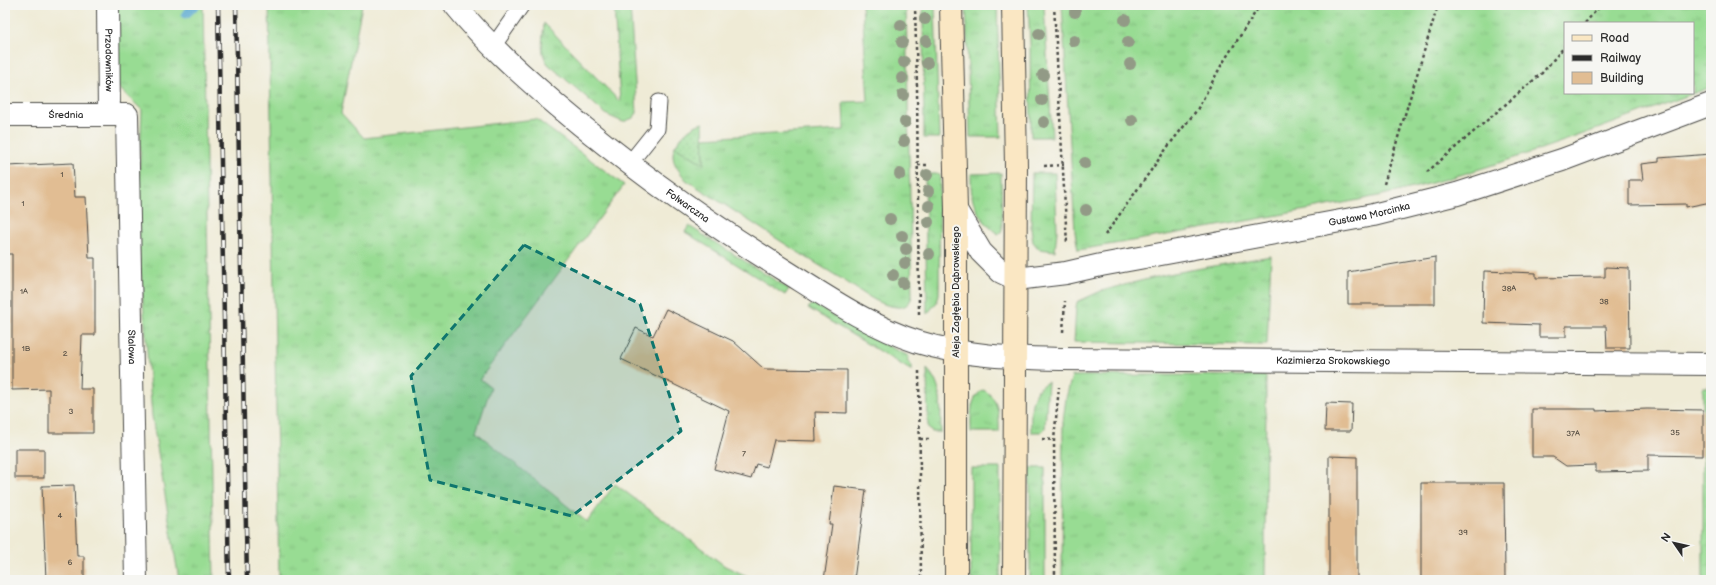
<svg xmlns="http://www.w3.org/2000/svg" width="1716" height="585" viewBox="0 0 1716 585" font-family="'Balsamiq Sans',sans-serif">
<defs>
<pattern id="grass-tufts" width="24" height="20" patternUnits="userSpaceOnUse"><rect width="24" height="20" fill="#98dc93"/><path d="M3 7l-1-3M5 7V3M7 7l1-3M15 17l-1-3M17 17v-4M19 17l1-3" fill="none" stroke="#83bd7f"/></pattern>
<pattern id="garden-dots" width="8" height="8" patternUnits="userSpaceOnUse"><rect width="8" height="8" fill="#98dc93"/><path d="M2 2h.1M6 6h.1" fill="none" stroke="#83bd7f" stroke-width="1.8" stroke-linecap="round"/></pattern>
</defs>
<rect width="100%" height="100%" fill="#f6f6f2"/>
<filter id="ink" filterUnits="userSpaceOnUse"><feTurbulence type="fractalNoise" baseFrequency=".025" numOctaves="2"/><feDisplacementMap in="SourceGraphic" scale="8" xChannelSelector="R" yChannelSelector="G"/><feConvolveMatrix kernelMatrix="1 2 1 2 8 2 1 2 1" color-interpolation-filters="sRGB"/></filter>
<filter id="wash" filterUnits="userSpaceOnUse"><feTurbulence type="fractalNoise" baseFrequency=".012" numOctaves="4" result="noise"/><feDisplacementMap in="SourceGraphic" scale="16" xChannelSelector="R" yChannelSelector="G"/><feGaussianBlur stdDeviation="0.9" result="paint"/><feColorMatrix in="noise" values="0 0 0 0 0 0 0 0 0 0 0 0 0 0 0 0 0 1.4 0 .05"/><feComposite in="paint" operator="in"/></filter>
<g filter="url(#wash)">
<rect width="100%" height="100%" fill="#efebd6"/>
<g fill="url(#grass-tufts)" stroke="#62845f" fill-rule="evenodd">
<polygon points="113,5 203,5 214,580 179,580 152,416 137,225 142,110 114,83"/>
<polygon points="269,5 362,5 341,113 364,138 536,119 624,185 480,379 491,387 476,432 587,522 615,484 725,566 756,580 279,580"/>
<path d="M 614,5 L 630,5 L 637,113 L 633,118 L 623,122 L 607,115 L 548,64 C 539,52 543,38 544,23 L 620,102 Z"/>
<path d="M 862,5 L 906,5 L 912,296 C 910,304 905,308 896,307 C 876,305 857,288 840,278 C 788,247 738,213 686,180 C 678,169 669,161 675,146 L 704,163 L 703,138 L 844,130 L 843,102 L 868,101 Z"/>
<polygon points="923,5 935,5 939,138 924,138"/>
<polygon points="966,5 997,5 1001,137 970,137"/>
<polygon points="1028,5 1044,5 1052,137 1031,137 1030,43"/>
<path d="M 1062,5 L 1711,5 L 1711,87 C 1615,122 1520,160 1421,186 C 1374,198 1327,206 1279,215 C 1212,227 1145,239 1078,250 L 1075,232 ZM 1565,23 L 1693,23 L 1693,93 L 1565,93 Z"/>
<path d="M 1001,173 L 1002,231 L 998,234 C 986,226 974,210 972,196 C 971,189 971,181 971,174 Z"/>
<polygon points="1032,173 1055,173 1057,231 1055,251 1039,249 1033,242 1031,228"/>
<polygon points="925,174 940,174 939,294 937,302 927,314"/>
<polygon points="689,226 789,289 785,295 685,232"/>
<polygon points="1271,256 1267,345 1074,342 1076,307 1077,302 1101,291 1168,274"/>
<polygon points="813,304 873,339 909,356 907,361 912,366 912,371 808,308"/>
<path d="M 927,369 C 944,386 940,409 941,432 L 932,432 L 928,428 Z"/>
<polygon points="1154,375 1266,376 1265,580 1062,580 1063,421 1066,398 1072,376"/>
<path d="M 1048,382 L 1045,428 L 1041,432 L 1031,432 C 1031,414 1028,391 1048,382 Z"/>
<rect x="1703" y="387" width="8" height="193"/>
<path d="M 983,390 C 998,396 1000,417 999,432 L 971,432 C 971,419 969,397 983,390 Z"/>
<rect x="971" y="468" width="29" height="112"/>
<rect x="1030" y="468" width="15" height="112"/>
</g>
<path fill="url(#garden-dots)" stroke="#62845f" d="M 703,123 L 704,164 L 675,146 C 682,135 690,126 703,123 Z"/>
<g fill="none" stroke-linecap="round" stroke-linejoin="round">
<polyline stroke="#54a7cf" stroke-width="9" points="186,14 196,5"/>
</g>
<g id="blocks">
<g fill="#e1bd93">
<polygon points="1711,154 1711,202 1686,207 1686,204 1629,205 1629,180 1643,180 1641,164 1659,162 1659,158"/>
<polygon points="73,163 75,197 86,197 89,258 95,258 95,335 82,335 80,389 93,389 93,433 49,433 49,389 12,390 12,254 5,254 5,187 8,187 7,166"/>
<polygon points="1435,257 1435,304 1348,304 1348,272"/>
<polygon points="1605,267 1629,268 1630,348 1607,348 1606,326 1566,326 1566,337 1539,337 1539,325 1483,323 1484,271 1536,273 1536,278 1605,277"/>
<polygon points="666,309 733,341 764,369 847,370 847,413 815,412 816,441 774,440 767,467 756,464 751,479 714,469 729,411 621,359 636,328 653,336"/>
<polygon points="1326,403 1352,404 1351,431 1325,431"/>
<polygon points="1532,409 1596,409 1596,411 1647,409 1703,410 1703,456 1648,455 1648,471 1596,472 1596,465 1566,466 1553,457 1532,457"/>
<rect x="15" y="449" width="29" height="29"/>
<polygon points="1329,456 1357,457 1357,580 1329,580"/>
<polygon points="1421,483 1504,483 1505,580 1421,580"/>
<polygon points="74,485 77,556 84,556 84,580 46,580 42,486"/>
<polygon points="834,486 866,490 854,580 824,580 832,524 829,524"/>
</g>
</g>
</g>
<g filter="url(#ink)">
<use href="#blocks" fill-opacity="0" stroke="#484845" stroke-width="1"/>
<g fill="none" stroke-linecap="round" stroke-linejoin="round">
<g stroke="#484845" stroke-width="17">
<g id="lane">
<polyline points="492,48 522,5"/>
<polyline points="629,164 657,129 659,102"/>
</g>
</g>
<g stroke="#484845" stroke-width="24">
<g id="street">
<path id="s1" d="M 108,5 L 109,114"/>
<path id="s2" d="M 455,5 C 486,43 522,75 558,106 C 630,167 704,220 784,270 C 827,297 869,326 918,342 C 963,356 1013,358 1061,359 L 1711,364"/>
<path id="s3" d="M 5,115 L 127,115 L 136,580"/>
<path id="s4" d="M 956,210 L 981,252 L 1001,272 L 1016,279 L 1066,273 L 1101,265 L 1373,215 L 1457,194 L 1562,160 L 1711,104"/>
</g>
</g>
<g stroke="#484845" stroke-width="24">
<g id="secondary">
<polyline points="951,5 956,210 956,580"/>
<polyline points="1013,5 1016,166 1014,580"/>
</g>
</g>
<g stroke="#484845" stroke-width="2.5" stroke-dasharray="3 3" stroke-linecap="butt">
<polyline points="915,5 917,87 919,314"/>
<polyline points="1054,5 1067,244"/>
<polyline points="1585,23 1601,5"/>
<polyline points="918,165 927,165"/>
<polyline points="1044,166 1064,165"/>
<polyline points="1427,172 1542,73 1565,46"/>
<polyline points="1384,184 1438,5"/>
<polyline points="1105,235 1169,145 1197,110 1222,64 1260,5"/>
<polyline points="1063,332 1065,301"/>
<polyline points="919,371 921,580"/>
<polyline points="920,439 929,439"/>
<polyline points="1042,439 1054,440"/>
<polyline points="1055,580 1054,440 1059,387"/>
</g>
<use href="#lane" stroke="#fff" stroke-width="15"/>
<use href="#street" stroke="#fff" stroke-width="22"/>
<use href="#secondary" stroke="#fae7c3" stroke-width="22"/>
<g stroke="#2b2b2b" stroke-width="4.5">
<g id="rail">
<polyline points="218,5 229,580"/>
<polyline points="236,5 247,580"/>
</g>
</g>
<use href="#rail" stroke="#f6f6f2" stroke-width="3" stroke-dasharray="9" stroke-linecap="butt"/>
</g>
<g fill="#929a86">
<circle cx="1075" cy="12" r="6"/>
<circle cx="925" cy="19" r="6"/>
<circle cx="1125" cy="20" r="6"/>
<circle cx="901" cy="25" r="6"/>
<circle cx="1039" cy="34" r="6"/>
<circle cx="926" cy="41" r="6"/>
<circle cx="1074" cy="41" r="6"/>
<circle cx="902" cy="42" r="6"/>
<circle cx="1128" cy="42" r="6"/>
<circle cx="904" cy="62" r="6"/>
<circle cx="927" cy="63" r="6"/>
<circle cx="1130" cy="64" r="6"/>
<circle cx="1043" cy="75" r="6"/>
<circle cx="902" cy="78" r="6"/>
<circle cx="903" cy="95" r="6"/>
<circle cx="1042" cy="100" r="6"/>
<circle cx="1132" cy="120" r="6"/>
<circle cx="905" cy="122" r="6"/>
<circle cx="1044" cy="122" r="6"/>
<circle cx="904" cy="141" r="6"/>
<circle cx="1085" cy="163" r="6"/>
<circle cx="900" cy="174" r="6"/>
<circle cx="927" cy="175" r="6"/>
<circle cx="928" cy="191" r="6"/>
<circle cx="929" cy="206" r="6"/>
<circle cx="1086" cy="210" r="6"/>
<circle cx="890" cy="219" r="6"/>
<circle cx="928" cy="222" r="6"/>
<circle cx="902" cy="236" r="6"/>
<circle cx="906" cy="249" r="6"/>
<circle cx="929" cy="254" r="6"/>
<circle cx="905" cy="263" r="6"/>
<circle cx="893" cy="275" r="6"/>
<circle cx="903" cy="283" r="6"/>
</g>
</g>
<path fill="#0f766e" fill-opacity="0.2" stroke="#0f766e" stroke-width="3" stroke-dasharray="8 5" stroke-linejoin="round" d="M 524,245 L 640,304 L 681,431 L 572,516 L 430,480 L 411,376 Z"/>
<g text-anchor="middle" dominant-baseline="central" stroke-width="4" stroke-linejoin="round" paint-order="stroke">
<g font-size="8" fill="#585045">
<text x="62" y="174">1</text>
<text x="23" y="203">1</text>
<text x="1509" y="288">38A</text>
<text x="24" y="291">1A</text>
<text x="1604" y="301">38</text>
<text x="26" y="348">1B</text>
<text x="65" y="353">2</text>
<text x="71" y="411">3</text>
<text x="1675" y="432">35</text>
<text x="1573" y="433">37A</text>
<text x="744" y="453">7</text>
<text x="60" y="515">4</text>
<text x="1463" y="532">39</text>
<text x="70" y="562">6</text>
</g>
<g font-size="10" fill="#2b2b2b" stroke="#f6f6f2">
<text stroke="none"><textPath href="#s1" startOffset="55">Przodowników</textPath></text>
<text stroke="none"><textPath href="#s3" startOffset="61">Średnia</textPath></text>
<text stroke="none"><textPath href="#s2" startOffset="308">Folwarczna</textPath></text>
<text stroke="none"><textPath href="#s4" startOffset="453">Gustawa Morcinka</textPath></text>
<text transform="translate(956 292) rotate(-90)">Aleja Zagłębia Dąbrowskiego</text>
<text stroke="none"><textPath href="#s3" startOffset="354">Stalowa</textPath></text>
<text stroke="none"><textPath href="#s2" startOffset="993">Kazimierza Srokowskiego</textPath></text>
</g>
</g>
<rect width="1716" height="585" fill="none" stroke="#f6f6f2" stroke-width="20"/>
<rect x="1564" y="22" width="130" height="72" fill="#f6f6f2" stroke="#a5a5a2"/>
<rect x="1572" y="35" width="20" height="6" fill="#fae7c3" stroke="#a5a5a2"/>
<text x="1600" y="42" font-size="12" fill="#2b2b2b">Road</text>
<rect x="1572" y="55" width="20" height="6" fill="#2b2b2b" stroke="#a5a5a2"/>
<text x="1600" y="62" font-size="12" fill="#2b2b2b">Railway</text>
<rect x="1572" y="72" width="20" height="12" fill="#e1bd93" stroke="#a5a5a2"/>
<text x="1600" y="82" font-size="12" fill="#2b2b2b">Building</text>
<g transform="translate(1674 543) rotate(304)" stroke="#f6f6f2" stroke-width="3" paint-order="stroke">
<path d="M0-3L7 15L0 10L-7 15Z" fill="#2b2b2b"/>
<text y="-6" font-size="11" font-weight="bold" text-anchor="middle" fill="#2b2b2b">N</text>
</g>
</svg>
